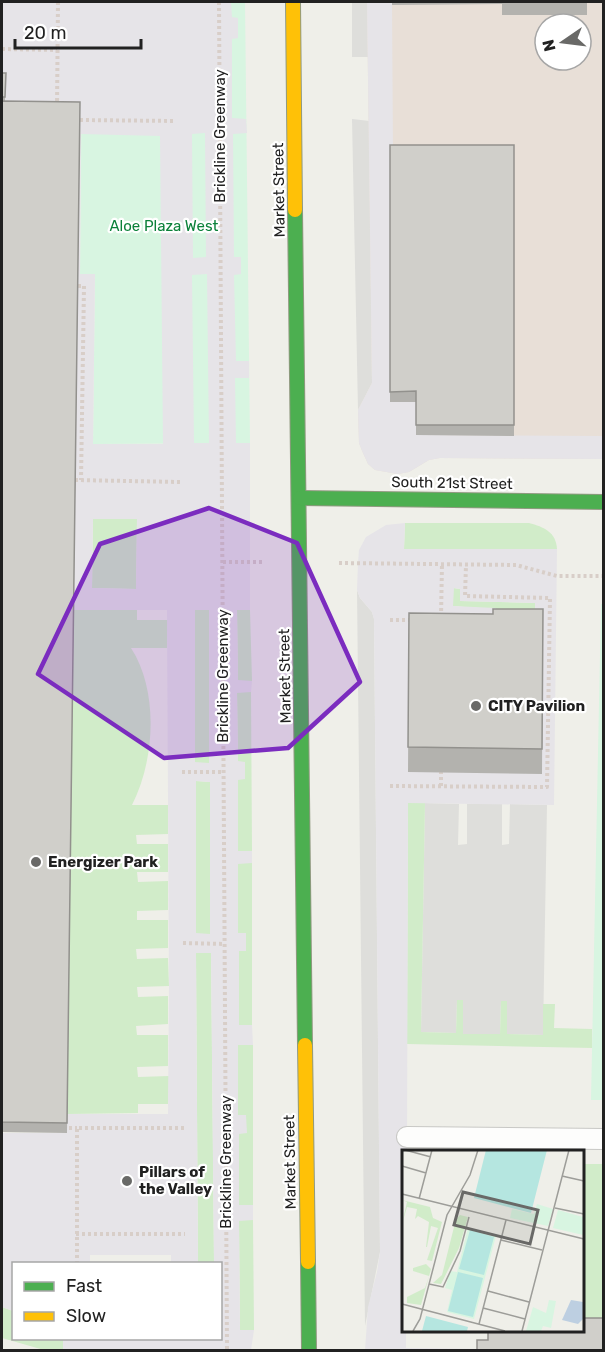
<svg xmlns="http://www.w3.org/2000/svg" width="605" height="1352" viewBox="0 0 605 1352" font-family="Rubik,sans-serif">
<rect width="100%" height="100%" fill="#efefe9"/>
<g fill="#dededb">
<polygon points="352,2 367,2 368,57 352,57"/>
<polygon points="352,119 369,121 372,383 358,410"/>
<polygon points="357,590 360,598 372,612 374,619 380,1252 365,1326"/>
<polygon points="425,803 459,804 458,845 467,844 467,804 502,804 502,845 509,844 510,804 547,805 543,1035 507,1034 507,1002 501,1001 500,1034 462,1034 463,1000 457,1000 456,1033 421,1032"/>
</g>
<path fill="#e8dfd7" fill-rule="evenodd" d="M 367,2 L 603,2 L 603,459 L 440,458 L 429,460 L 409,472 L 398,474 L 375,470 L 368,464 L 363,453 L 359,443 L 358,410 L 372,383 ZM 545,24 L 581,24 L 581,60 L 545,60 Z"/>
<g fill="#d1ecc9">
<polygon points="93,519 137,519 136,589 92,588"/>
<path d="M 405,523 L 529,523 C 544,527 556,532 557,549 L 404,549 Z"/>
<polygon points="453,588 460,589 460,601 535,603 535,613 453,606"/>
<path d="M 73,610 L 137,610 L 137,620 L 168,620 L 167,648 L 131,648 C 159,691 155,760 132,805 L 168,805 L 168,834 L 136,835 L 137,844 L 168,844 L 168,872 L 137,872 L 138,882 L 168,881 L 168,910 L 137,911 L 137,920 L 168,920 L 168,948 L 136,949 L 137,959 L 168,958 L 169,986 L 137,987 L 138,997 L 168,996 L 168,1024 L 136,1026 L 137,1035 L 168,1035 L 168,1066 L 137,1067 L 138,1077 L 169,1076 L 168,1104 L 138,1104 L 138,1113 L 67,1114 Z"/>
<polygon points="194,610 209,610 209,763 195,763"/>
<polygon points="237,610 250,610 252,681 238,681"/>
<polygon points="237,692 251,692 252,851 238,851 238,779 245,762 238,762"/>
<polygon points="196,781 210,782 210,934 196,934"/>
<polygon points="408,803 425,803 421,1032 456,1033 457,1000 463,1000 463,1034 500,1034 501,1001 507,1001 507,1034 543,1035 543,1004 555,1004 554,1028 592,1029 592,1048 407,1044"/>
<polygon points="238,863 252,863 252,1025 239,1026 239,950 245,951 238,933"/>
<polygon points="196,953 211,953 214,1263 198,1263"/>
<polygon points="238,1045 253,1045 253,1205 239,1205 239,1133 246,1133 238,1116"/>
<polygon points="583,1164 603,1164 603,1350 582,1330"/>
<polygon points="239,1220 253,1220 254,1330 240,1330"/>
<polygon points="2,1307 13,1311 14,1338 63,1339 63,1350 44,1350 2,1338"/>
</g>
<g fill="#d8f5e1">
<polygon points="2,2 245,2 250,443 93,444 95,275 80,274 82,52 2,50"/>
<polygon points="601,604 604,604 603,1100 591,1100"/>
</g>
<g fill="#e6e4e8" fill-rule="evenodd">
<path d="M 2,2 L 231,2 L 232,17 L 238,18 L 238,38 L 232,39 L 232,118 L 246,119 L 247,133 L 233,134 L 234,257 L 241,257 L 241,274 L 234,275 L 236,361 L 249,361 L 249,378 L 235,378 L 236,443 L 250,443 L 250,610 L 237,610 L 238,680 L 252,681 L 251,692 L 237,693 L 238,761 L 245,762 L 245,779 L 238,780 L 238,851 L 252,851 L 252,863 L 238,864 L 238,933 L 246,933 L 246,951 L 239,951 L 239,1025 L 252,1025 L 253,1045 L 238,1045 L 238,1115 L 246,1115 L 247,1133 L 239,1134 L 239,1205 L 253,1205 L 253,1220 L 239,1221 L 240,1330 L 254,1330 L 251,1350 L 63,1350 L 63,1339 L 220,1338 L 220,1264 L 214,1263 L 211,953 L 196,953 L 198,1263 L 171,1263 L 171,1255 L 90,1255 L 90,1263 L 14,1264 L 13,1311 L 2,1307 L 2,1133 L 66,1133 L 67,1114 L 168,1114 L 169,986 L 167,610 L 73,610 L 80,114 L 5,107 L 6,84 L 2,83 ZM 205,133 L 206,257 L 193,258 L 192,134 ZM 81,134 L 160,136 L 163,444 L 93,444 L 95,274 L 80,274 ZM 207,274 L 209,443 L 194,443 L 192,275 ZM 93,519 L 137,519 L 136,589 L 92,588 ZM 195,610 L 209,610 L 209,763 L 195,762 ZM 196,781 L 210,782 L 210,934 L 196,933 Z"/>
<polygon points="367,2 392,2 393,156 390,156 390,402 416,402 416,435 603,436 603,459 440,458 429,460 409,472 398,474 375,470 368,464 363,453 359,443 358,410 372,383"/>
<path d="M 405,523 L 404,549 L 557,549 L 554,805 L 408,803 L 407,1151 L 404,1151 L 404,1330 L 406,1330 L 406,1348 L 488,1349 L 488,1350 L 365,1350 L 368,1307 L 377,1272 L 380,1252 L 374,619 L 372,612 L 360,598 L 357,590 L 358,563 L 359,550 L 366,537 L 386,525 ZM 454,588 L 460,589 L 460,601 L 535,603 L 535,612 L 496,611 L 496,608 L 453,606 Z"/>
</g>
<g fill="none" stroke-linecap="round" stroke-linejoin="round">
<g stroke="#c8c8c5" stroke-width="22">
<polyline id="lane" points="407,1137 604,1139"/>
</g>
<g stroke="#909a80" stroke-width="16">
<g id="fast">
<polyline points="295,210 305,1045"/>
<polyline points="300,498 604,502"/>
<polyline points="308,1262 309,1350"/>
</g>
</g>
<g stroke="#909a80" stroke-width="16">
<g id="slow">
<polyline points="293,2 295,210"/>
<polyline points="305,1045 308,1262"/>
</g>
</g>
<g stroke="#d8cec8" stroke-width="4" stroke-dasharray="3 3" stroke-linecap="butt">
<polyline points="219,2 227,1350"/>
<polyline points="2,49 57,50"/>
<polyline points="57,107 58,2"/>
<polyline points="80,120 176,121"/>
<polyline points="78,286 84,286 81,480"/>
<polyline points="75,480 180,482"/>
<polyline points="223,562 262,562"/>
<polyline points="339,563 516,565 557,576 604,576"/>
<polyline points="441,617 442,564"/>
<polyline points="390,620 414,620"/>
<polyline points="182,772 224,772"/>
<polyline points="390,786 547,787 550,598 465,596 466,565"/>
<polyline points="441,786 441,772"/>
<polyline points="183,943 225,944"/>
<polyline points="69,1128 77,1128"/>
<polyline points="76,1234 185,1234"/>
<polyline points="77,1264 77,1128 185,1128"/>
</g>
<use href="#lane" stroke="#fdfdfc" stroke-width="20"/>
<use href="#fast" stroke="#4caf50" stroke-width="14"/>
<use href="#slow" stroke="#ffc107" stroke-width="14"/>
</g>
<g fill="#b3b2ae">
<polygon points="392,2 587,2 587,15 502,15 502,4 392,5"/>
<polygon points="2,73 6,73 5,101 80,102 67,1133 2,1132"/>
<polygon points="390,145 514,145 514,436 416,435 416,402 390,402"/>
<polygon points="543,609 542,774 408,772 409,613 493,614"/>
</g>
<g fill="#d0cfca" stroke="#92918d" stroke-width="1.5">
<polygon points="2,73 6,73 5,97 2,97"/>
<polygon points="2,101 80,102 67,1123 2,1122"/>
<polygon points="390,145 514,145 514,425 416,425 416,391 390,392"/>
<polygon points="493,609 543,609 542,749 408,747 409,613 493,614"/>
<polygon points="582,1318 603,1318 603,1350 477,1350 477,1340 488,1340 488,1329 582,1329"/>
</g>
<path fill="#7b2cbf" fill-opacity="0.2" stroke="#7b2cbf" stroke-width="4.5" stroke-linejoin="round" d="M 209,508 L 297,543 L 360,682 L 288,748 L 164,758 L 38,674 L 100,544 Z"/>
<g fill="#696967" stroke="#fff" stroke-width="2">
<circle cx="476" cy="706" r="6"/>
<circle cx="36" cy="862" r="6"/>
<circle cx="127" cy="1181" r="6"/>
</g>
<g text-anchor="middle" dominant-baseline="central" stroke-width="4.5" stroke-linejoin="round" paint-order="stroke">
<g font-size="15" fill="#212121" stroke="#fff">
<text transform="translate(220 136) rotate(-90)">Brickline Greenway</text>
<text transform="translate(279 190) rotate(-91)">Market Street</text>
<text transform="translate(452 483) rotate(1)">South 21st Street</text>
<text transform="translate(223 676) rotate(-90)">Brickline Greenway</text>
<text transform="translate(285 676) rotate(-91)">Market Street</text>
<text transform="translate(226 1162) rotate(-90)">Brickline Greenway</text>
<text transform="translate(290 1162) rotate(-91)">Market Street</text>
</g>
<g font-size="15" fill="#0c813a" stroke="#fff">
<text x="164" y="226">Aloe Plaza West</text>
</g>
<g font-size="15" font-weight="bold" fill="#212121" stroke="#fff" text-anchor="start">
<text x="488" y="706">CITY Pavilion</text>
<text x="48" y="862">Energizer Park</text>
<text x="139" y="1172">Pillars of<tspan x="139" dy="17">the Valley</tspan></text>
</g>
</g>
<g transform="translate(402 1150)">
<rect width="182" height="182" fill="#efefe9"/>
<path d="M 0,50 L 28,57 L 31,68 L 40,72 L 30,111 L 25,110 L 36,78 L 29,76 L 25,97 L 24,97 L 27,72 L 16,66 L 13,69 L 15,59 L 5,57 L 0,74 L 5,52 ZM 58,65 L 66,67 L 57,98 L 39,134 L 31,133 L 40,125 L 54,69 ZM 24,114 L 29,119 L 19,155 L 5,153 L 5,147 L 23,138 L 27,126 L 11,121 L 11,118 Z" fill="#d1ecc9"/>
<path d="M 135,54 L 151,59 L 146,76 L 108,68 L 110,59 L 132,64 ZM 156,60 L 181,67 L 181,85 L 151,78 ZM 66,78 L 94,86 L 72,169 L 45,162 L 50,140 L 43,138 L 47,125 L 48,121 L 55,122 ZM 147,150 L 154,151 L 149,178 L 141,176 L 139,181 L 124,181 L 131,157 L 144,163 Z" fill="#d8f5e1"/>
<path d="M 84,0 L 145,0 L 129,63 L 72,48 ZM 68,80 L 92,87 L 82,125 L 57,119 ZM 56,122 L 81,128 L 71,167 L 46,161 ZM 24,166 L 66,177 L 65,181 L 20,181 Z" fill="#b5e6e0"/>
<path d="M 169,150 L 181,152 L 181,169 L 176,174 L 160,170 Z" fill="#bdcfe1"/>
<path fill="none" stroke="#9d9d99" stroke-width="1.5" d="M 3,0 L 29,7M 0,16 L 24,23M 160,26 L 182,31M 0,44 L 182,89M 17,49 L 30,0M 153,58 L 182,64M 99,90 L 140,100M 27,134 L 41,137 L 58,101 L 67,67M 86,141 L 127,152M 0,154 L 103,181M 81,158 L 123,169M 77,174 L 104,70M 11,181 L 18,169 L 45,65 L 68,25 L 76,0M 120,181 L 167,0"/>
<path fill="#696967" fill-opacity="0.15" stroke="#696967" stroke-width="3" d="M 61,42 L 136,60 L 128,94 L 52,75 Z"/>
<rect width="182" height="182" fill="none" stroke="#212121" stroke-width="3"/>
</g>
<rect width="605" height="1352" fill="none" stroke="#212121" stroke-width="6"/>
<rect x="12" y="1262" width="210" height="78" fill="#ffffff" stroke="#a6a6a6" stroke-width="1.5"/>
<rect x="24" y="1282" width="30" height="9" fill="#4caf50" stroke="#a6a6a6" stroke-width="1.5"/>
<text x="66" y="1292" font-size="18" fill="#212121">Fast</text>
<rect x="24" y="1312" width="30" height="9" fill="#ffc107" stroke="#a6a6a6" stroke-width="1.5"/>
<text x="66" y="1322" font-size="18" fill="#212121">Slow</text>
<g transform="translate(563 42) rotate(256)"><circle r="28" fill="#ffffff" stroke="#a6a6a6" stroke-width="1.5"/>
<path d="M0-4.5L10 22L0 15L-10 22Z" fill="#696967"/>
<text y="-9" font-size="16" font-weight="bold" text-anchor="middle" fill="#212121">N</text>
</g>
<path d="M15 39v9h126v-9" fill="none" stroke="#212121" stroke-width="3"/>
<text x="24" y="39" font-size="18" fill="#212121" stroke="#ffffff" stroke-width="4.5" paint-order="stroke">20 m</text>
</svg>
